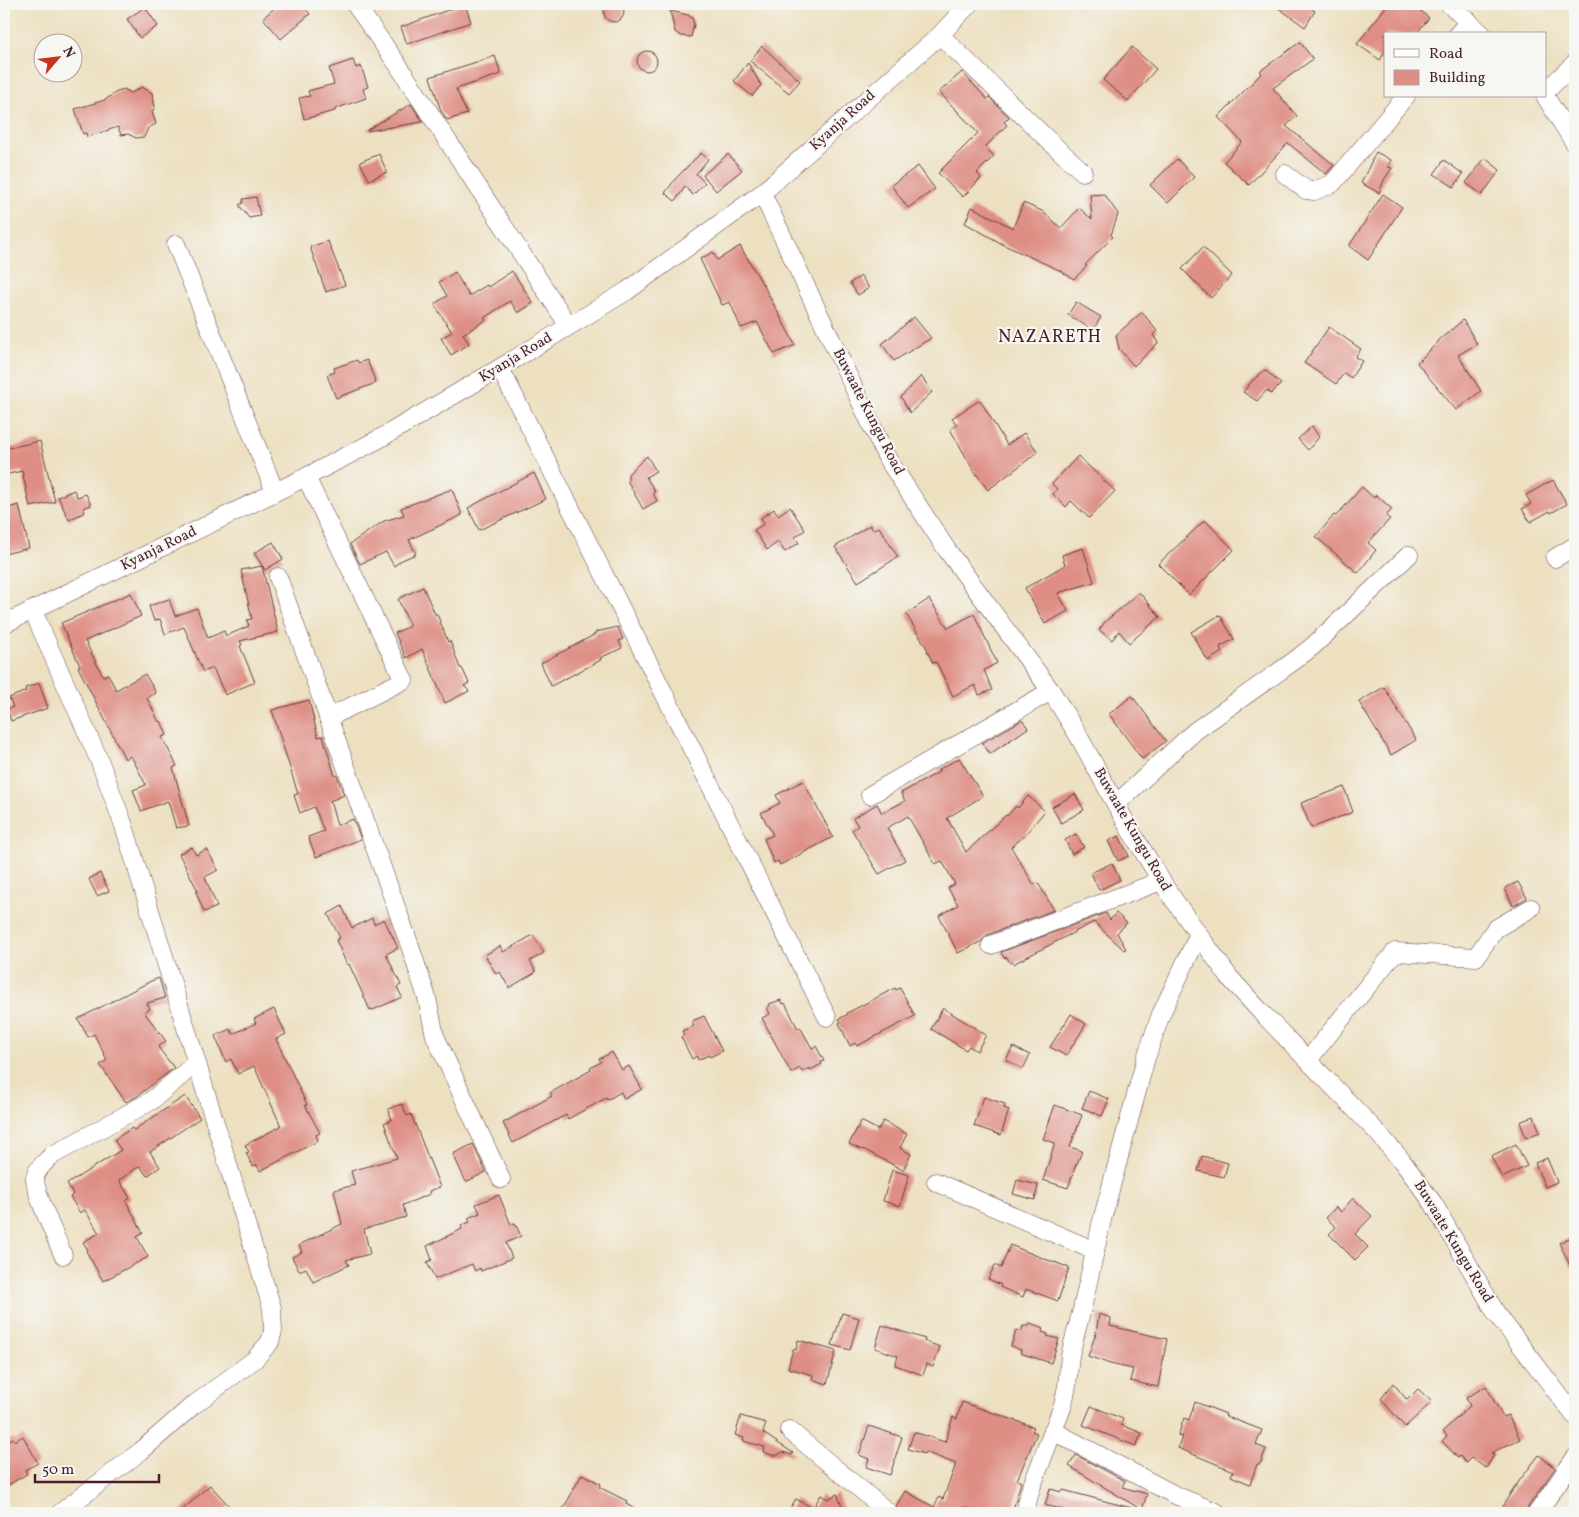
<svg xmlns="http://www.w3.org/2000/svg" width="1579" height="1517" viewBox="0 0 1579 1517" font-family="Vollkorn,serif">
<rect width="100%" height="100%" fill="#f6f6f2"/>
<filter id="ink" filterUnits="userSpaceOnUse"><feTurbulence type="fractalNoise" baseFrequency=".02" numOctaves="2"/><feDisplacementMap in="SourceGraphic" scale="10" xChannelSelector="R" yChannelSelector="G"/><feConvolveMatrix kernelMatrix="1 2 1 2 8 2 1 2 1" color-interpolation-filters="sRGB"/></filter>
<filter id="wash" filterUnits="userSpaceOnUse"><feTurbulence type="fractalNoise" baseFrequency=".0096" numOctaves="4" result="noise"/><feDisplacementMap in="SourceGraphic" scale="20" xChannelSelector="R" yChannelSelector="G"/><feGaussianBlur stdDeviation="1.12" result="paint"/><feColorMatrix in="noise" values="0 0 0 0 0 0 0 0 0 0 0 0 0 0 0 0 0 1.4 0 .05"/><feComposite in="paint" operator="in"/></filter>
<g filter="url(#wash)">
<rect width="100%" height="100%" fill="#ede0c1"/>
<g id="blocks">
<g fill="#de8e84">
<circle cx="614" cy="12" r="10"/>
<polygon points="279,4 301,4 310,14 281,39 263,18"/>
<polygon points="465,4 471,22 407,44 401,27"/>
<polygon points="1273,4 1304,4 1315,11 1305,27"/>
<polygon points="1388,4 1427,4 1421,11 1429,18 1416,34 1385,34 1385,52 1380,60 1357,44"/>
<polygon points="145,7 158,26 140,38 127,19"/>
<polygon points="670,11 688,15 692,18 694,24 691,37 681,36 675,32"/>
<polygon points="1300,42 1313,59 1273,88 1297,116 1286,126 1334,165 1326,174 1288,143 1249,185 1224,162 1242,142 1218,117 1262,73 1260,71"/>
<polygon points="762,46 800,81 789,93 750,61"/>
<polygon points="1132,47 1156,69 1128,101 1103,80"/>
<circle cx="647" cy="61" r="10"/>
<polygon points="495,56 501,74 456,89 467,114 447,120 441,111 430,77"/>
<polygon points="353,60 356,68 361,66 368,87 363,89 366,98 335,109 335,111 304,119 299,98 310,96 308,91 334,84 329,68"/>
<polygon points="748,63 761,85 752,96 734,81"/>
<polygon points="962,72 987,99 989,97 1009,117 1004,122 1007,125 985,147 994,156 977,173 981,178 963,197 938,173 978,133 939,92"/>
<polygon points="142,87 152,93 155,107 152,112 156,124 148,128 144,137 136,138 128,134 121,135 118,127 87,137 86,133 83,134 75,109 105,100 115,93 124,89 131,93"/>
<polygon points="411,104 423,122 367,131 367,130"/>
<polygon points="1376,152 1391,160 1388,167 1392,168 1384,180 1379,193 1361,183"/>
<polygon points="701,153 708,159 696,174 705,183 693,195 685,187 675,201 665,193 677,177"/>
<polygon points="379,154 387,172 369,180 360,162"/>
<polygon points="728,154 742,170 716,191 703,175"/>
<polygon points="1485,158 1500,170 1482,195 1466,183"/>
<polygon points="1177,159 1194,177 1168,203 1150,185"/>
<polygon points="1444,160 1463,174 1454,187 1434,174"/>
<polygon points="918,166 935,189 908,208 891,185"/>
<polygon points="1104,194 1118,214 1111,235 1113,237 1085,265 1087,266 1074,279 1059,270 1006,246 965,223 972,207 1013,228 1023,203 1042,211 1061,228 1079,208 1092,219 1090,195"/>
<polygon points="1383,194 1402,207 1368,260 1349,246"/>
<polygon points="256,197 260,216 249,218 239,205 243,203 243,199"/>
<polygon points="328,241 345,285 326,292 310,247"/>
<polygon points="740,246 765,288 795,345 774,354 757,322 741,328 730,302 722,305 700,259 713,252 717,260"/>
<polygon points="1203,247 1232,275 1211,298 1182,269"/>
<polygon points="512,271 533,303 518,313 510,301 484,318 486,320 463,334 469,344 451,355 441,338 452,332 434,304 447,296 439,282 455,272 469,296 487,285 488,287"/>
<polygon points="861,276 869,288 858,295 850,283"/>
<polygon points="1076,302 1101,317 1093,330 1068,315"/>
<polygon points="1142,312 1157,331 1153,335 1158,343 1134,366 1119,349 1116,335"/>
<polygon points="914,317 931,338 894,361 882,344"/>
<polygon points="1463,320 1477,344 1458,355 1481,391 1456,410 1417,363 1439,341 1439,340"/>
<polygon points="1329,327 1361,349 1355,357 1362,361 1351,378 1344,373 1336,384 1304,363"/>
<polygon points="357,360 358,363 367,360 376,383 336,398 327,375 335,372 334,368"/>
<polygon points="1265,370 1281,384 1271,394 1267,390 1257,401 1243,392 1252,381"/>
<polygon points="921,376 932,392 910,413 901,397"/>
<polygon points="980,400 1007,445 1024,433 1038,452 988,490 974,471 950,429 957,425 952,418"/>
<polygon points="1312,426 1319,437 1308,450 1298,439"/>
<polygon points="40,441 55,502 30,507 22,471 4,475 4,449"/>
<polygon points="647,456 656,471 646,477 655,491 653,493 657,501 643,509 628,482 628,474"/>
<polygon points="1078,456 1115,491 1089,518 1071,501 1066,507 1053,494 1057,489 1052,484"/>
<polygon points="534,473 546,499 479,530 468,508"/>
<polygon points="1553,480 1567,504 1551,513 1550,511 1530,522 1522,509 1531,504 1526,495"/>
<polygon points="1362,487 1374,498 1376,495 1392,509 1386,516 1390,519 1368,543 1376,550 1358,573 1316,537 1334,515 1336,516"/>
<polygon points="452,489 462,515 409,540 416,554 402,560 394,566 386,552 360,564 350,544 384,521 404,515 401,508"/>
<polygon points="74,490 77,497 86,494 91,505 83,508 85,512 69,520 58,497"/>
<polygon points="19,505 29,548 4,554 4,509"/>
<polygon points="790,507 805,530 795,537 799,543 785,552 778,542 767,550 754,530 764,524 761,518 774,509 778,515"/>
<polygon points="1205,520 1234,550 1189,595 1158,564"/>
<polygon points="870,525 873,530 879,527 898,557 858,582 835,547"/>
<polygon points="273,542 283,559 265,570 254,553"/>
<polygon points="1083,548 1094,582 1058,593 1068,611 1045,624 1025,588 1065,565 1062,555"/>
<polygon points="262,566 278,632 240,641 242,645 240,646 255,682 225,695 213,668 203,672 184,627 165,634 160,619 154,621 149,606 169,599 175,616 197,608 208,638 224,631 226,636 249,626 247,620 252,619 241,570"/>
<polygon points="423,587 435,614 437,614 448,642 450,641 460,668 462,668 469,683 464,686 469,691 445,703 422,649 406,658 395,633 410,626 398,599"/>
<polygon points="1139,592 1160,617 1129,643 1119,631 1112,640 1099,630 1105,622"/>
<polygon points="131,593 141,616 85,641 103,676 108,674 116,690 145,674 156,693 147,698 159,722 161,721 167,735 162,737 177,766 173,768 189,826 176,828 168,801 141,811 133,790 146,785 131,756 125,759 78,667 80,666 61,623"/>
<polygon points="929,599 948,628 974,614 997,663 984,670 992,690 979,695 975,685 953,696 936,662 933,663 927,651 928,650 906,614"/>
<polygon points="1220,615 1234,639 1220,647 1222,652 1208,661 1191,632"/>
<polygon points="618,627 623,639 619,641 622,648 600,658 601,660 551,686 541,663 594,635 596,632"/>
<polygon points="39,683 48,708 11,721 7,709 13,707 9,698 26,691 25,688"/>
<polygon points="1384,687 1416,740 1391,755 1359,702"/>
<polygon points="1132,696 1166,741 1142,759 1109,714"/>
<polygon points="309,700 318,737 323,736 335,776 337,775 344,795 330,801 337,825 353,819 361,839 316,857 308,837 324,831 314,807 300,813 294,795 298,794 272,710"/>
<polygon points="1022,720 1028,728 990,754 982,743"/>
<polygon points="959,758 983,796 947,818 966,852 1006,815 1007,816 1016,806 1018,808 1028,796 1045,811 1024,836 1011,847 1034,885 1038,883 1054,910 987,935 982,941 958,953 939,916 958,905 948,888 955,884 942,861 935,864 908,816 887,828 905,860 879,874 852,830 858,826 853,818 877,804 882,813 905,801 901,793 939,772 938,770"/>
<polygon points="803,781 833,837 780,865 778,861 774,863 764,839 773,835 761,813 780,803 776,795"/>
<polygon points="1344,787 1353,812 1311,828 1301,803"/>
<polygon points="1075,794 1084,810 1061,823 1052,807"/>
<polygon points="1076,834 1084,847 1072,854 1065,840"/>
<polygon points="1119,836 1129,856 1118,861 1108,841"/>
<polygon points="192,847 196,855 207,849 218,870 205,877 217,907 204,912 196,892 198,891 179,854"/>
<polygon points="1112,863 1120,880 1099,890 1091,873"/>
<polygon points="100,873 109,891 97,896 89,879"/>
<polygon points="1518,882 1527,898 1513,906 1505,888"/>
<polygon points="342,906 352,928 372,918 374,924 384,919 398,948 386,954 401,985 397,987 402,997 373,1010 372,1009 370,1010 349,964 347,965 336,940 340,938 328,914"/>
<polygon points="1106,913 1110,920 1116,913 1127,923 1117,933 1126,949 1124,950 1094,922 1013,964 1012,962 1010,963 1007,957 1004,958 1001,952"/>
<polygon points="533,935 544,953 530,961 536,972 509,988 500,972 496,974 485,955 500,946 503,952"/>
<polygon points="159,978 165,998 147,1003 150,1009 144,1012 166,1041 158,1047 174,1068 136,1097 126,1102 100,1065 107,1060 94,1034 88,1037 78,1019 151,981"/>
<polygon points="895,988 896,990 900,988 915,1016 857,1046 855,1043 850,1046 839,1023 841,1022 839,1019 848,1014 847,1013"/>
<polygon points="781,1000 783,1004 785,1003 798,1029 800,1027 812,1048 816,1046 824,1061 821,1062 822,1064 810,1070 809,1068 802,1072 800,1068 791,1073 762,1018 770,1014 767,1007 770,1006 769,1004"/>
<polygon points="943,1008 986,1035 977,1051 969,1046 966,1050 931,1029"/>
<polygon points="274,1009 286,1034 276,1039 307,1105 305,1105 320,1133 316,1135 318,1141 260,1171 257,1165 253,1167 246,1153 249,1152 245,1145 281,1126 254,1066 238,1074 231,1059 226,1062 215,1036 230,1029 233,1034 256,1023 254,1019"/>
<polygon points="1071,1014 1086,1024 1066,1056 1050,1047"/>
<polygon points="704,1016 722,1051 710,1057 709,1055 698,1060 697,1056 692,1059 681,1037 684,1035 682,1031 694,1026 692,1021"/>
<polygon points="1013,1047 1030,1055 1023,1069 1006,1060"/>
<polygon points="612,1052 622,1070 629,1066 642,1089 624,1099 621,1092 607,1100 606,1098 568,1119 566,1115 513,1143 503,1123 552,1096 550,1093 591,1070 590,1068 601,1062 599,1059"/>
<polygon points="1089,1091 1109,1099 1102,1116 1082,1108"/>
<polygon points="185,1096 200,1118 150,1152 160,1167 147,1176 140,1166 119,1180 130,1198 126,1201 143,1233 137,1237 148,1257 103,1281 86,1251 88,1250 83,1242 99,1233 85,1210 80,1213 70,1197 73,1194 67,1184 121,1150 114,1140 132,1128 134,1130"/>
<polygon points="984,1097 1005,1104 1004,1108 1009,1110 1001,1135 974,1126"/>
<polygon points="402,1104 407,1116 411,1114 440,1187 429,1191 430,1194 403,1205 406,1217 364,1229 370,1254 346,1260 349,1265 313,1282 306,1268 299,1271 292,1257 302,1252 299,1245 342,1224 334,1190 355,1185 351,1171 397,1158 384,1123 392,1120 388,1109"/>
<polygon points="1055,1105 1082,1115 1070,1147 1082,1151 1077,1164 1076,1164 1068,1188 1043,1180 1055,1143 1043,1139"/>
<polygon points="1534,1116 1540,1132 1526,1138 1520,1122"/>
<polygon points="861,1121 878,1130 883,1121 907,1134 900,1148 911,1154 903,1170 863,1149 862,1150 849,1144"/>
<polygon points="473,1144 486,1172 466,1182 453,1154"/>
<polygon points="1516,1144 1527,1166 1502,1178 1491,1156"/>
<polygon points="1202,1156 1228,1163 1224,1177 1198,1171"/>
<polygon points="1547,1158 1557,1182 1545,1187 1535,1163"/>
<polygon points="892,1170 909,1175 900,1206 883,1201"/>
<polygon points="1017,1180 1038,1185 1035,1200 1013,1194"/>
<polygon points="499,1195 511,1225 515,1223 521,1236 506,1243 512,1258 481,1271 480,1268 475,1271 472,1264 435,1279 427,1262 432,1260 427,1246 462,1229 461,1226 470,1222 468,1218 480,1213 476,1204"/>
<polygon points="1353,1198 1372,1216 1355,1234 1368,1247 1355,1260 1329,1234 1336,1227 1326,1218 1336,1207 1341,1212"/>
<polygon points="1575,1235 1575,1275 1559,1243"/>
<polygon points="1010,1245 1055,1263 1055,1262 1069,1268 1058,1301 1026,1289 1023,1297 1000,1287 1001,1285 988,1279 995,1265 1001,1268"/>
<polygon points="842,1313 859,1318 850,1350 832,1345"/>
<polygon points="1099,1314 1111,1318 1110,1326 1167,1339 1158,1387 1130,1381 1133,1369 1110,1364 1088,1356 1096,1333"/>
<polygon points="1030,1323 1043,1328 1042,1332 1048,1334 1047,1336 1059,1339 1051,1363 1020,1353 1021,1350 1011,1346 1016,1330 1021,1332 1023,1326 1029,1326"/>
<polygon points="882,1325 925,1339 924,1341 940,1347 933,1367 927,1364 923,1375 895,1365 898,1356 875,1348"/>
<polygon points="798,1340 836,1351 827,1384 812,1379 813,1375 788,1368 793,1349 796,1350"/>
<polygon points="1393,1383 1407,1400 1418,1389 1432,1402 1405,1427 1381,1399"/>
<polygon points="1486,1386 1503,1417 1508,1415 1520,1439 1491,1453 1494,1455 1486,1468 1471,1458 1466,1463 1460,1456 1458,1458 1442,1441 1447,1436 1443,1431 1470,1406 1466,1398"/>
<polygon points="962,1402 1034,1427 1032,1431 1037,1433 1017,1480 1021,1482 1012,1513 984,1513 963,1507 962,1509 971,1513 899,1513 896,1506 905,1491 934,1507 939,1497 943,1499 956,1464 925,1452 924,1454 908,1449 914,1432 945,1442 953,1417 957,1419"/>
<polygon points="1195,1402 1226,1414 1225,1416 1262,1430 1256,1445 1266,1449 1260,1464 1257,1464 1250,1484 1231,1476 1233,1471 1178,1448 1182,1437 1178,1436 1184,1418 1189,1420"/>
<polygon points="1091,1406 1123,1419 1121,1425 1142,1433 1136,1446 1083,1425"/>
<polygon points="741,1416 766,1423 763,1433 793,1453 792,1455 783,1452 778,1455 772,1455 763,1452 765,1447 743,1441 744,1438 735,1435"/>
<polygon points="869,1426 902,1437 890,1475 866,1467 869,1459 859,1455"/>
<polygon points="23,1436 38,1463 25,1470 27,1474 8,1485 4,1476 4,1443 13,1438 15,1441"/>
<polygon points="1076,1455 1125,1481 1122,1487 1147,1494 1142,1510 1069,1466"/>
<polygon points="1539,1455 1555,1468 1528,1507 1527,1513 1509,1513 1501,1508 1517,1484"/>
<polygon points="582,1474 601,1484 599,1487 627,1501 626,1504 643,1513 561,1513"/>
<polygon points="210,1485 229,1506 221,1513 179,1513"/>
<polygon points="1050,1489 1062,1492 1063,1490 1135,1509 1134,1513 1064,1513 1064,1510 1045,1505"/>
<polygon points="837,1494 845,1513 787,1513 796,1499 813,1508 821,1495 828,1499"/>
</g>
</g>
</g>
<g filter="url(#ink)">
<use href="#blocks" fill-opacity="0" stroke="#623c42" stroke-width="1"/>
<g fill="none" stroke-linecap="round" stroke-linejoin="round">
<g stroke="#623c42" stroke-width="19">
<g id="minor">
<polyline points="355,4 398,65 569,326"/>
<polyline points="1449,4 1482,34"/>
<polyline points="1458,34 1469,21"/>
<polyline points="940,35 1047,139 1083,172"/>
<polyline points="1545,92 1575,63"/>
<polyline points="1545,96 1575,144"/>
<polyline points="1285,174 1306,190 1314,191 1332,184 1406,96"/>
<polyline points="762,193 887,458 947,550 1051,691 1078,735 1130,830 1169,893 1229,977 1261,1012 1377,1132 1402,1161 1433,1203 1496,1313 1575,1416"/>
<polyline points="176,244 275,492"/>
<polyline points="500,368 827,1017"/>
<polyline points="306,477 404,680 328,718"/>
<polyline points="1555,558 1575,546"/>
<polyline points="278,577 409,943 427,998 435,1036 501,1179"/>
<polyline points="33,611 100,762 124,826 272,1308 273,1331 270,1342 254,1360 191,1407 141,1451 60,1513"/>
<polyline points="4,624 306,477 379,439 500,368 627,291 762,193 940,35 969,4"/>
<polyline points="870,795 1051,691"/>
<polyline points="1116,804 1195,731 1294,661 1313,646 1409,555"/>
<polyline points="991,945 1161,881"/>
<polyline points="1308,1060 1395,952 1476,957 1495,929 1531,908"/>
<polyline points="936,1182 1095,1251"/>
<path d="M 63,1255 C 57,1240 34,1191 35,1178 C 36,1169 45,1163 51,1156 L 151,1101 L 196,1063"/>
<polyline points="789,1430 889,1513"/>
<polyline points="1053,1431 1173,1494 1218,1513"/>
<polyline points="1025,1513 1030,1491 1063,1405 1067,1386 1070,1355 1082,1309 1103,1216 1146,1058 1161,1014 1198,936"/>
<polyline points="1537,1513 1575,1458"/>
</g>
</g>
<use href="#minor" stroke="#fff" stroke-width="18"/>
</g>
</g>
<g text-anchor="middle" dominant-baseline="central" stroke-width="4.5" stroke-linejoin="round" paint-order="stroke">
<g font-size="15" fill="#4a1f2b" stroke="#f6f6f2">
<text transform="translate(843 121) rotate(-42)">Kyanja Road</text>
<text transform="translate(516 358) rotate(-31)">Kyanja Road</text>
<text transform="translate(868 412) rotate(63)">Buwaate Kungu Road</text>
<text transform="translate(159 549) rotate(-26)">Kyanja Road</text>
<text transform="translate(1132 830) rotate(60)">Buwaate Kungu Road</text>
<text transform="translate(1453 1242) rotate(59)">Buwaate Kungu Road</text>
</g>
<g font-size="18" letter-spacing="1" fill="#4a1f2b" stroke="#f6f6f2">
<text x="1050" y="337">NAZARETH</text>
</g>
</g>
<rect width="1579" height="1517" fill="none" stroke="#f6f6f2" stroke-width="20"/>
<rect x="1384" y="32" width="162" height="65" fill="#f6f6f2" stroke="#b1a0a2"/>
<rect x="1394" y="49" width="25" height="8" fill="#ffffff" stroke="#b1a0a2"/>
<text x="1429" y="58" font-size="15" fill="#4a1f2b">Road</text>
<rect x="1394" y="70" width="25" height="15" fill="#de8e84" stroke="#b1a0a2"/>
<text x="1429" y="82" font-size="15" fill="#4a1f2b">Building</text>
<g transform="translate(58 58) rotate(62)"><circle r="24" fill="#f6f6f2" stroke="#b1a0a2"/>
<path d="M0-4L9 19L0 12L-9 19Z" fill="#c8321e"/>
<text y="-8" font-size="14" font-weight="bold" text-anchor="middle" fill="#4a1f2b">N</text>
</g>
<path d="M35 1474v8h124v-8" fill="none" stroke="#4a1f2b" stroke-width="2.5"/>
<text x="42" y="1474" font-size="15" fill="#4a1f2b" stroke="#f6f6f2" stroke-width="4" paint-order="stroke">50 m</text>
</svg>
